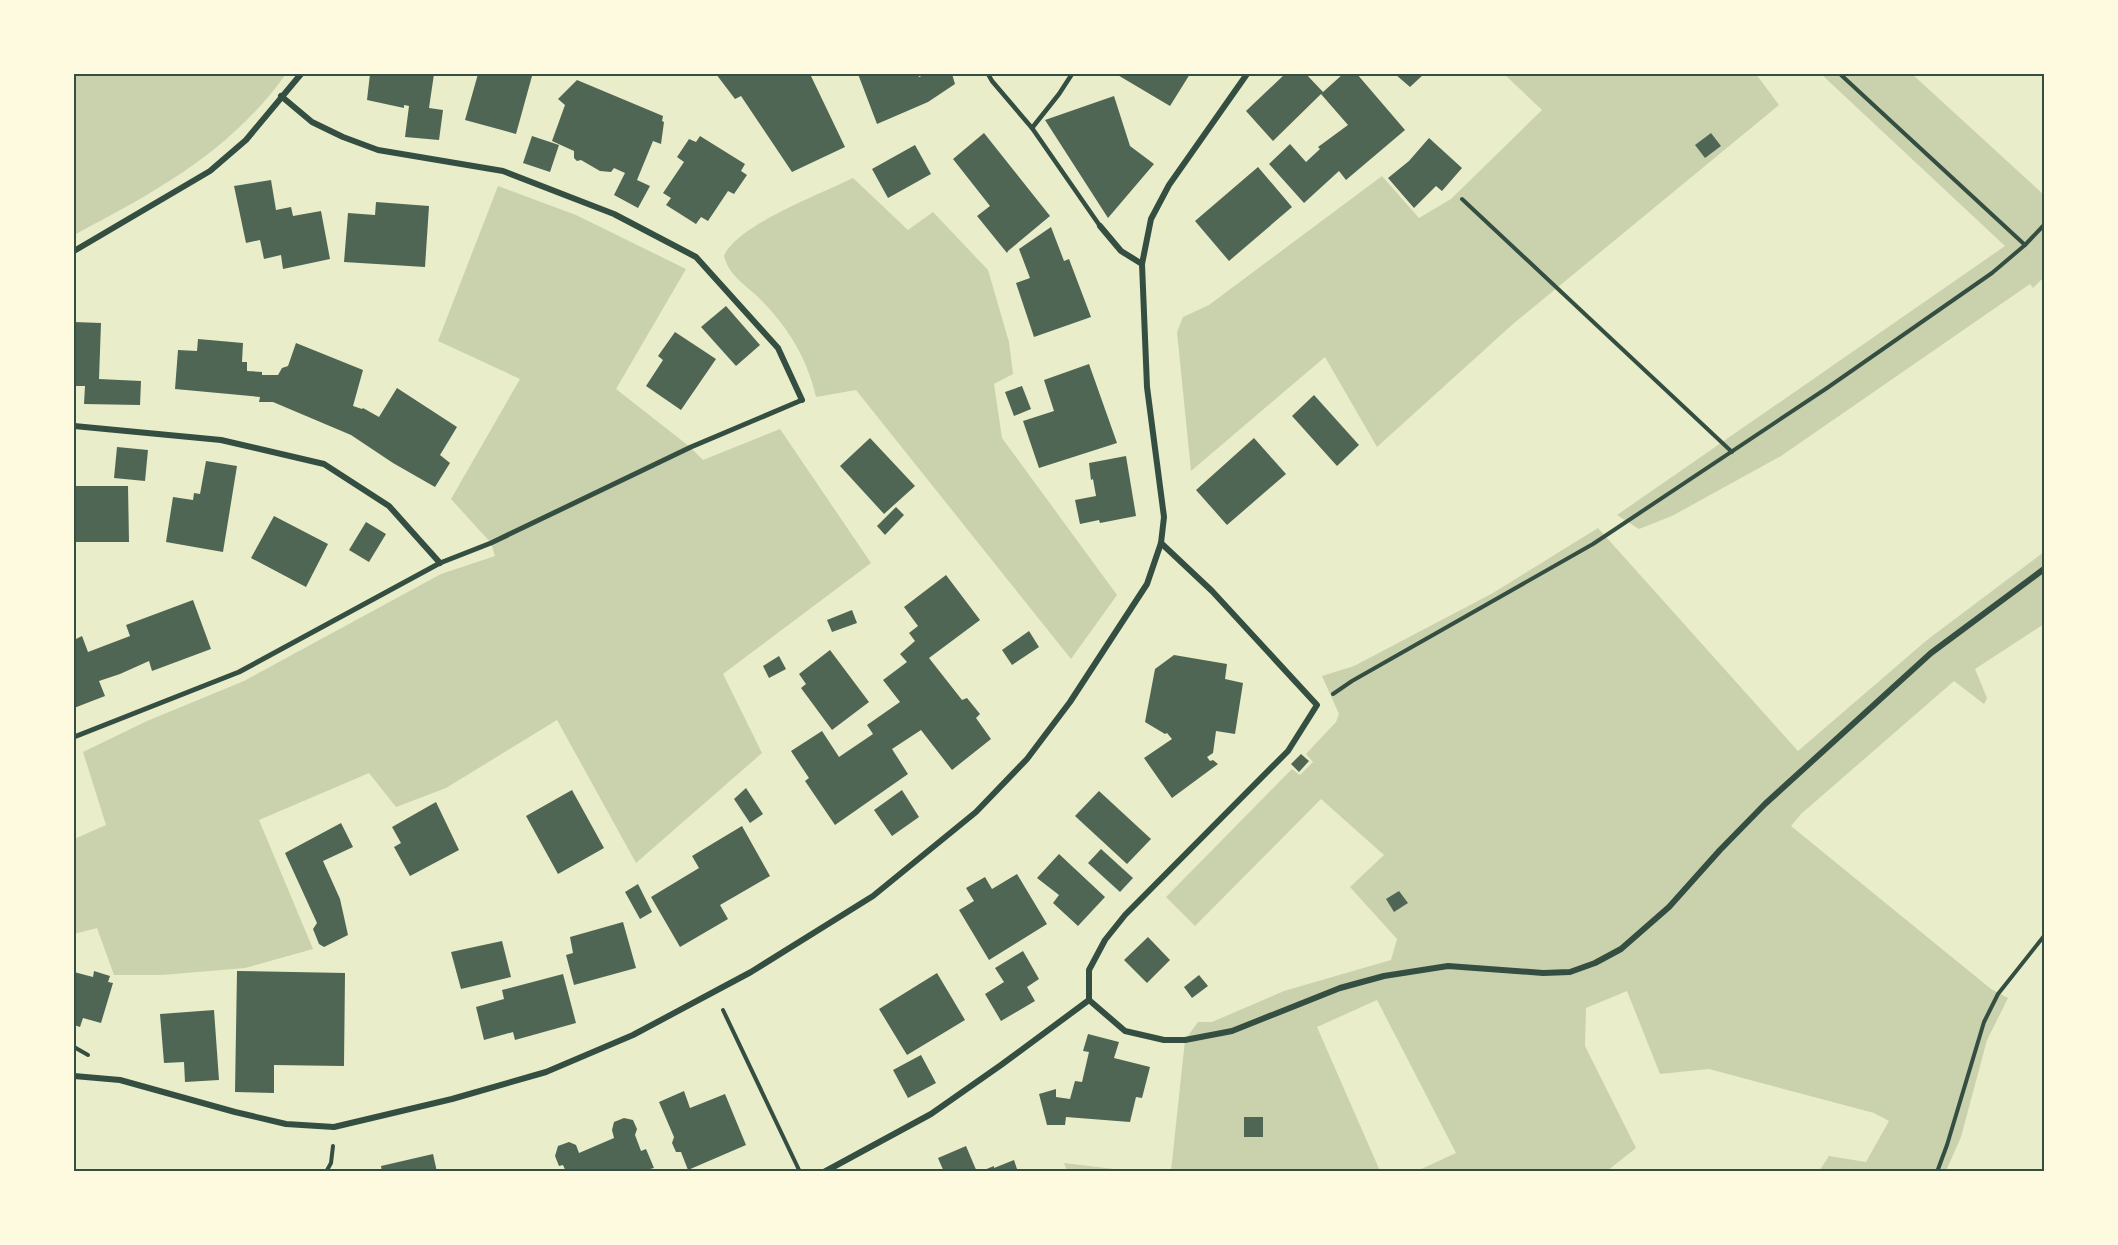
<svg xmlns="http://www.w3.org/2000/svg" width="2118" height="1245" viewBox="0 0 2118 1245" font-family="'Roboto Condensed',sans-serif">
<rect width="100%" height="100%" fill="#e9edc9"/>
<g fill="#cad2ad">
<path d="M 74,74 L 286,74 C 230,152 157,191 74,235 Z"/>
<polygon points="1504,74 1756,74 1779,105 1513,324 1377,447 1325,357 1191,471 1177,332 1183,317 1209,305 1382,176 1419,218 1451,199 1542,110"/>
<polygon points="1821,74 1912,74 2044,195 2044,277 2033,288 2030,284 1781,456 1672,516 1639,529 1617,515 2005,246"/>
<path d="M 853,178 L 908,230 L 933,212 L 988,270 L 1009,342 L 1013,374 L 994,384 L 1002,438 L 1117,595 L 1071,659 L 856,390 L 816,397 C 807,358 789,329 762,301 C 748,286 729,277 724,256 C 735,226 823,193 853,178 Z"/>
<polygon points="498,186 576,215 686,269 616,389 690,447 703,460 780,429 871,563 723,674 762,753 636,863 557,720 446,788 396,807 369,773 259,820 313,949 245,968 162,975 114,975 97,928 74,934 74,839 106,825 83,752 147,721 244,681 441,574 495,556 491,543 451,499 520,379 438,341"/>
<polygon points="1598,528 1798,751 1927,640 2044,552 2044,624 1975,669 1987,698 1984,704 1954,681 1801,814 1791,826 1991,989 2008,998 1987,1040 1961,1137 1946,1171 1819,1171 1829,1156 1866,1162 1889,1121 1874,1113 1709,1069 1660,1074 1627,991 1586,1008 1585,1046 1636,1148 1607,1171 1417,1171 1456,1153 1377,1000 1317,1027 1380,1171 1171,1171 1185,1040 1198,1022 1212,1022 1284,991 1391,960 1397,939 1350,887 1384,855 1321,799 1195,926 1166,897 1292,769 1300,775 1313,762 1306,754 1336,722 1339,714 1322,676 1354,666 1493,593"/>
<polygon points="1064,1163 1131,1171 1067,1171"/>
</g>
<g fill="#4f6655">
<polygon points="370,74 434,74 429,108 443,110 439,140 405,137 409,106 404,105 404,108 367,100"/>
<polygon points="478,74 522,74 532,76 516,134 465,120"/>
<polygon points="716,74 810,74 845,147 792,172 741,96 735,99"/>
<polygon points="858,74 918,74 919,77 926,74 952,74 955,84 928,102 877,124"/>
<polygon points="1116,74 1190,74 1170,106"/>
<polygon points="1285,74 1306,74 1323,92 1343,74 1357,74 1405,130 1346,180 1339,171 1304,203 1269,164 1290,144 1306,162 1320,149 1318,147 1348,125 1321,94 1273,141 1246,111"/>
<polygon points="1395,74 1424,74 1410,87"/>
<polygon points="577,80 663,116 662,121 664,122 661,144 653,141 637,180 650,186 638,208 614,195 625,173 614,168 611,172 600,171 581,160 577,161 574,158 574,151 552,141 565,105 558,99"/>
<polygon points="1114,96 1130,146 1154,164 1108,218 1045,120"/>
<polygon points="984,133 1050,216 1008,251 1007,253 977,216 990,206 953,159"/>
<polygon points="1711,133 1721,146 1705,158 1695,145"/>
<polygon points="532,136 559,145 550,172 523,163"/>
<polygon points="700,136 745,164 741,171 747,175 734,194 728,191 708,221 701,217 696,224 666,205 671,198 663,193 684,162 677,157 689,139 696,142"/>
<polygon points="1429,138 1462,168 1442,191 1436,186 1414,208 1388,178 1409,161"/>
<polygon points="915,145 931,174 888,198 872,169"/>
<polygon points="1258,167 1292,207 1229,261 1195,221"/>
<polygon points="271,180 276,210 291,207 293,216 321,211 330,259 283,269 281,255 264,259 260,240 246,243 234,186"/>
<polygon points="376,202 429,206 425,267 344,262 348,213 375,215"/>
<polygon points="1051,227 1064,261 1069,259 1091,317 1034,337 1016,283 1030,278 1019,249"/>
<polygon points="726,306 760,345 736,366 701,327"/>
<polygon points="74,322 101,323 99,379 141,381 140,405 84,404 85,386 74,386"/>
<polygon points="675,332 716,359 681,410 646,386 663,360 658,356"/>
<polygon points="198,339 243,343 242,362 247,362 247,371 262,372 262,375 278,375 282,368 288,366 296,343 363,370 353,406 362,409 363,408 379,417 397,388 457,427 440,455 450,463 435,487 393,463 351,435 273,402 259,402 260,397 175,389 178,350 197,351"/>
<polygon points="1089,364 1117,443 1039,468 1023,421 1054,411 1044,380"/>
<polygon points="1022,386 1031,409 1014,416 1005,392"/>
<polygon points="1314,395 1359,445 1337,466 1292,416"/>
<polygon points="870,438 915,486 884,514 840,466"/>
<polygon points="1254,438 1286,474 1227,525 1196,490"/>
<polygon points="117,447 148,450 145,481 114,478"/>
<polygon points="1126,456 1136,516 1100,523 1099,520 1080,524 1075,500 1096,496 1093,479 1091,480 1089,463"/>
<polygon points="206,461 237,466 223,552 166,542 173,497 193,500 194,493 200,494"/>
<polygon points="74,486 128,486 129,542 74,542"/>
<polygon points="896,507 904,515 885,535 877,526"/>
<polygon points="274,516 328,544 306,587 251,558"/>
<polygon points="366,522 386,534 369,562 349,550"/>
<polygon points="946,575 980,620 929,658 962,700 967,698 980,714 976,718 991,739 952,770 921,730 892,749 908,774 835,825 805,781 809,778 791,751 822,731 839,757 873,734 867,725 900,702 883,680 907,662 900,654 915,641 909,633 918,626 904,607"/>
<polygon points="193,600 211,649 152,671 149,661 120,674 99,681 105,696 74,708 74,640 82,636 88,652 130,636 126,625"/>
<polygon points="852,610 857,623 832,632 827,620"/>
<polygon points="1029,631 1039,647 1012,665 1002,650"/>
<polygon points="830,650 869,702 832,730 801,688 806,684 799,674"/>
<polygon points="1174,655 1227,664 1225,679 1243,683 1235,734 1216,731 1213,753 1207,757 1210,761 1213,760 1218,764 1172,798 1144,758 1172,739 1167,733 1165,734 1145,722 1155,669"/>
<polygon points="779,656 786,669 769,678 763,666"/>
<polygon points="1301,754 1309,761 1299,772 1291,764"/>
<polygon points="746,788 763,814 750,823 734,799"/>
<polygon points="572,790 604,848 558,874 526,816"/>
<polygon points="902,790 919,817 892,836 874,810"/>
<polygon points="1099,791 1151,839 1127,864 1075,816"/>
<polygon points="436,802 459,850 410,876 394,847 401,843 392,827"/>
<polygon points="341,823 353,847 323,861 340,899 348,935 324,947 319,944 313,929 317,923 285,853"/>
<polygon points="742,826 770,876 720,905 728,919 680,947 651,897 699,868 692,856"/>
<polygon points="1101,849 1133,878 1120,892 1088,863"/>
<polygon points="1059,854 1105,897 1078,926 1053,903 1059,895 1037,878"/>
<polygon points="1017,874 1047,924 989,960 959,910 974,901 966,888 985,877 992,889"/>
<polygon points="638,884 652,912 640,919 625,892"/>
<polygon points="1399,891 1408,903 1394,912 1386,899"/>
<polygon points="623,922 636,968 574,985 566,955 573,953 570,937"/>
<polygon points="1148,937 1170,960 1147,983 1124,960"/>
<polygon points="502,941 511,977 461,989 451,952"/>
<polygon points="1023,951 1039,979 1027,987 1035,1001 1001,1021 985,994 1004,982 995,968"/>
<polygon points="94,971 110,976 108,982 113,983 101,1023 83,1018 80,1027 74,1025 74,972 93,977"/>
<polygon points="237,971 345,973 344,1066 274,1065 274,1093 235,1092"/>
<polygon points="937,973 965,1020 907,1055 879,1009"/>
<polygon points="563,974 576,1023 515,1040 513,1032 484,1040 476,1007 504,999 502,990"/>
<polygon points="1199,975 1208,986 1192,998 1184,987"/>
<polygon points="214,1010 219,1080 185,1082 184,1062 164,1063 160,1014"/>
<polygon points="1088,1034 1119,1042 1114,1058 1150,1067 1142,1098 1136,1097 1130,1122 1066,1117 1065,1125 1047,1125 1039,1094 1056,1089 1056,1097 1070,1099 1075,1081 1082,1082 1089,1052 1083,1051"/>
<polygon points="921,1055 936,1083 908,1098 893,1070"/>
<polygon points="684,1091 690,1108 725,1094 746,1145 688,1170 681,1152 676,1152 672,1143 674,1137 659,1102"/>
<rect x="1244" y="1117" width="19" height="20"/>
<polygon points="624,1118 633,1120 637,1129 635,1135 641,1151 646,1149 654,1168 650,1169 651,1172 566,1172 563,1165 559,1166 555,1156 558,1146 569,1142 576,1145 579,1153 614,1138 612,1130 614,1122"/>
<polygon points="966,1146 977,1172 944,1172 938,1158"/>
<polygon points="433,1154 437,1172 382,1172 381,1166"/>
<polygon points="1014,1160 1018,1172 979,1172 994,1166 994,1168"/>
</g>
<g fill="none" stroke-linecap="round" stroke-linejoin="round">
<g stroke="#344e41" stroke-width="4">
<polyline points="1840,74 2025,245"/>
<polyline points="1462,199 1732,452"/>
<polyline points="1333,694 1352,681 1593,544 1827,388 1992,273 2025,245 2044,225"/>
<polyline points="723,1010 800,1172"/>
<polyline points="74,1047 88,1055"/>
<polyline points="326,1172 331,1163 333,1146"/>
<polyline points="1937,1172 1947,1145 1984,1022 1998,994 2044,936"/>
</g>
<g stroke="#344e41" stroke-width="4.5">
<polyline points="988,74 992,81 1032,128 1100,226"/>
<polyline points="1032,128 1059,94 1072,74"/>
</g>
<polyline stroke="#344e41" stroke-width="5" points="74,737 239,672 440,563 491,543 691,447 802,400"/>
<g stroke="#344e41" stroke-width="6">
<polyline points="281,96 312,122 343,137 378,150 503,171 614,214 696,257 778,348 802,400"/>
<polyline points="1100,226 1121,251 1142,264"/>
<polyline points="74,251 210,171 246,140 301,74"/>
<polyline points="74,426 221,440 324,464 389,506 440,563"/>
<polyline points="1161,543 1212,591 1317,705 1288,751 1125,915 1105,940 1089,970 1089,1000 1125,1031 1164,1040 1185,1040 1232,1031 1340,988 1384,976 1448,966 1543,973 1570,972 1595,963 1621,949 1669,907 1720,850 1765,804 1931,653 2044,569"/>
<polyline points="74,1076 120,1080 235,1112 286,1124 334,1127 452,1099 546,1072 633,1035 751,972 873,896 976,812 1027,759 1070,702 1147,584 1161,543 1164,517 1147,387 1142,264 1151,219 1169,185 1247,74"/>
<polyline points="824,1172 931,1114 1001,1065 1089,1000"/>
</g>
</g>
<rect width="2118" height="1245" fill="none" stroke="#fefae0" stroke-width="150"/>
<rect x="75" y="75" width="1968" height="1095" fill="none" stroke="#344e41" stroke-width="2"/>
</svg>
